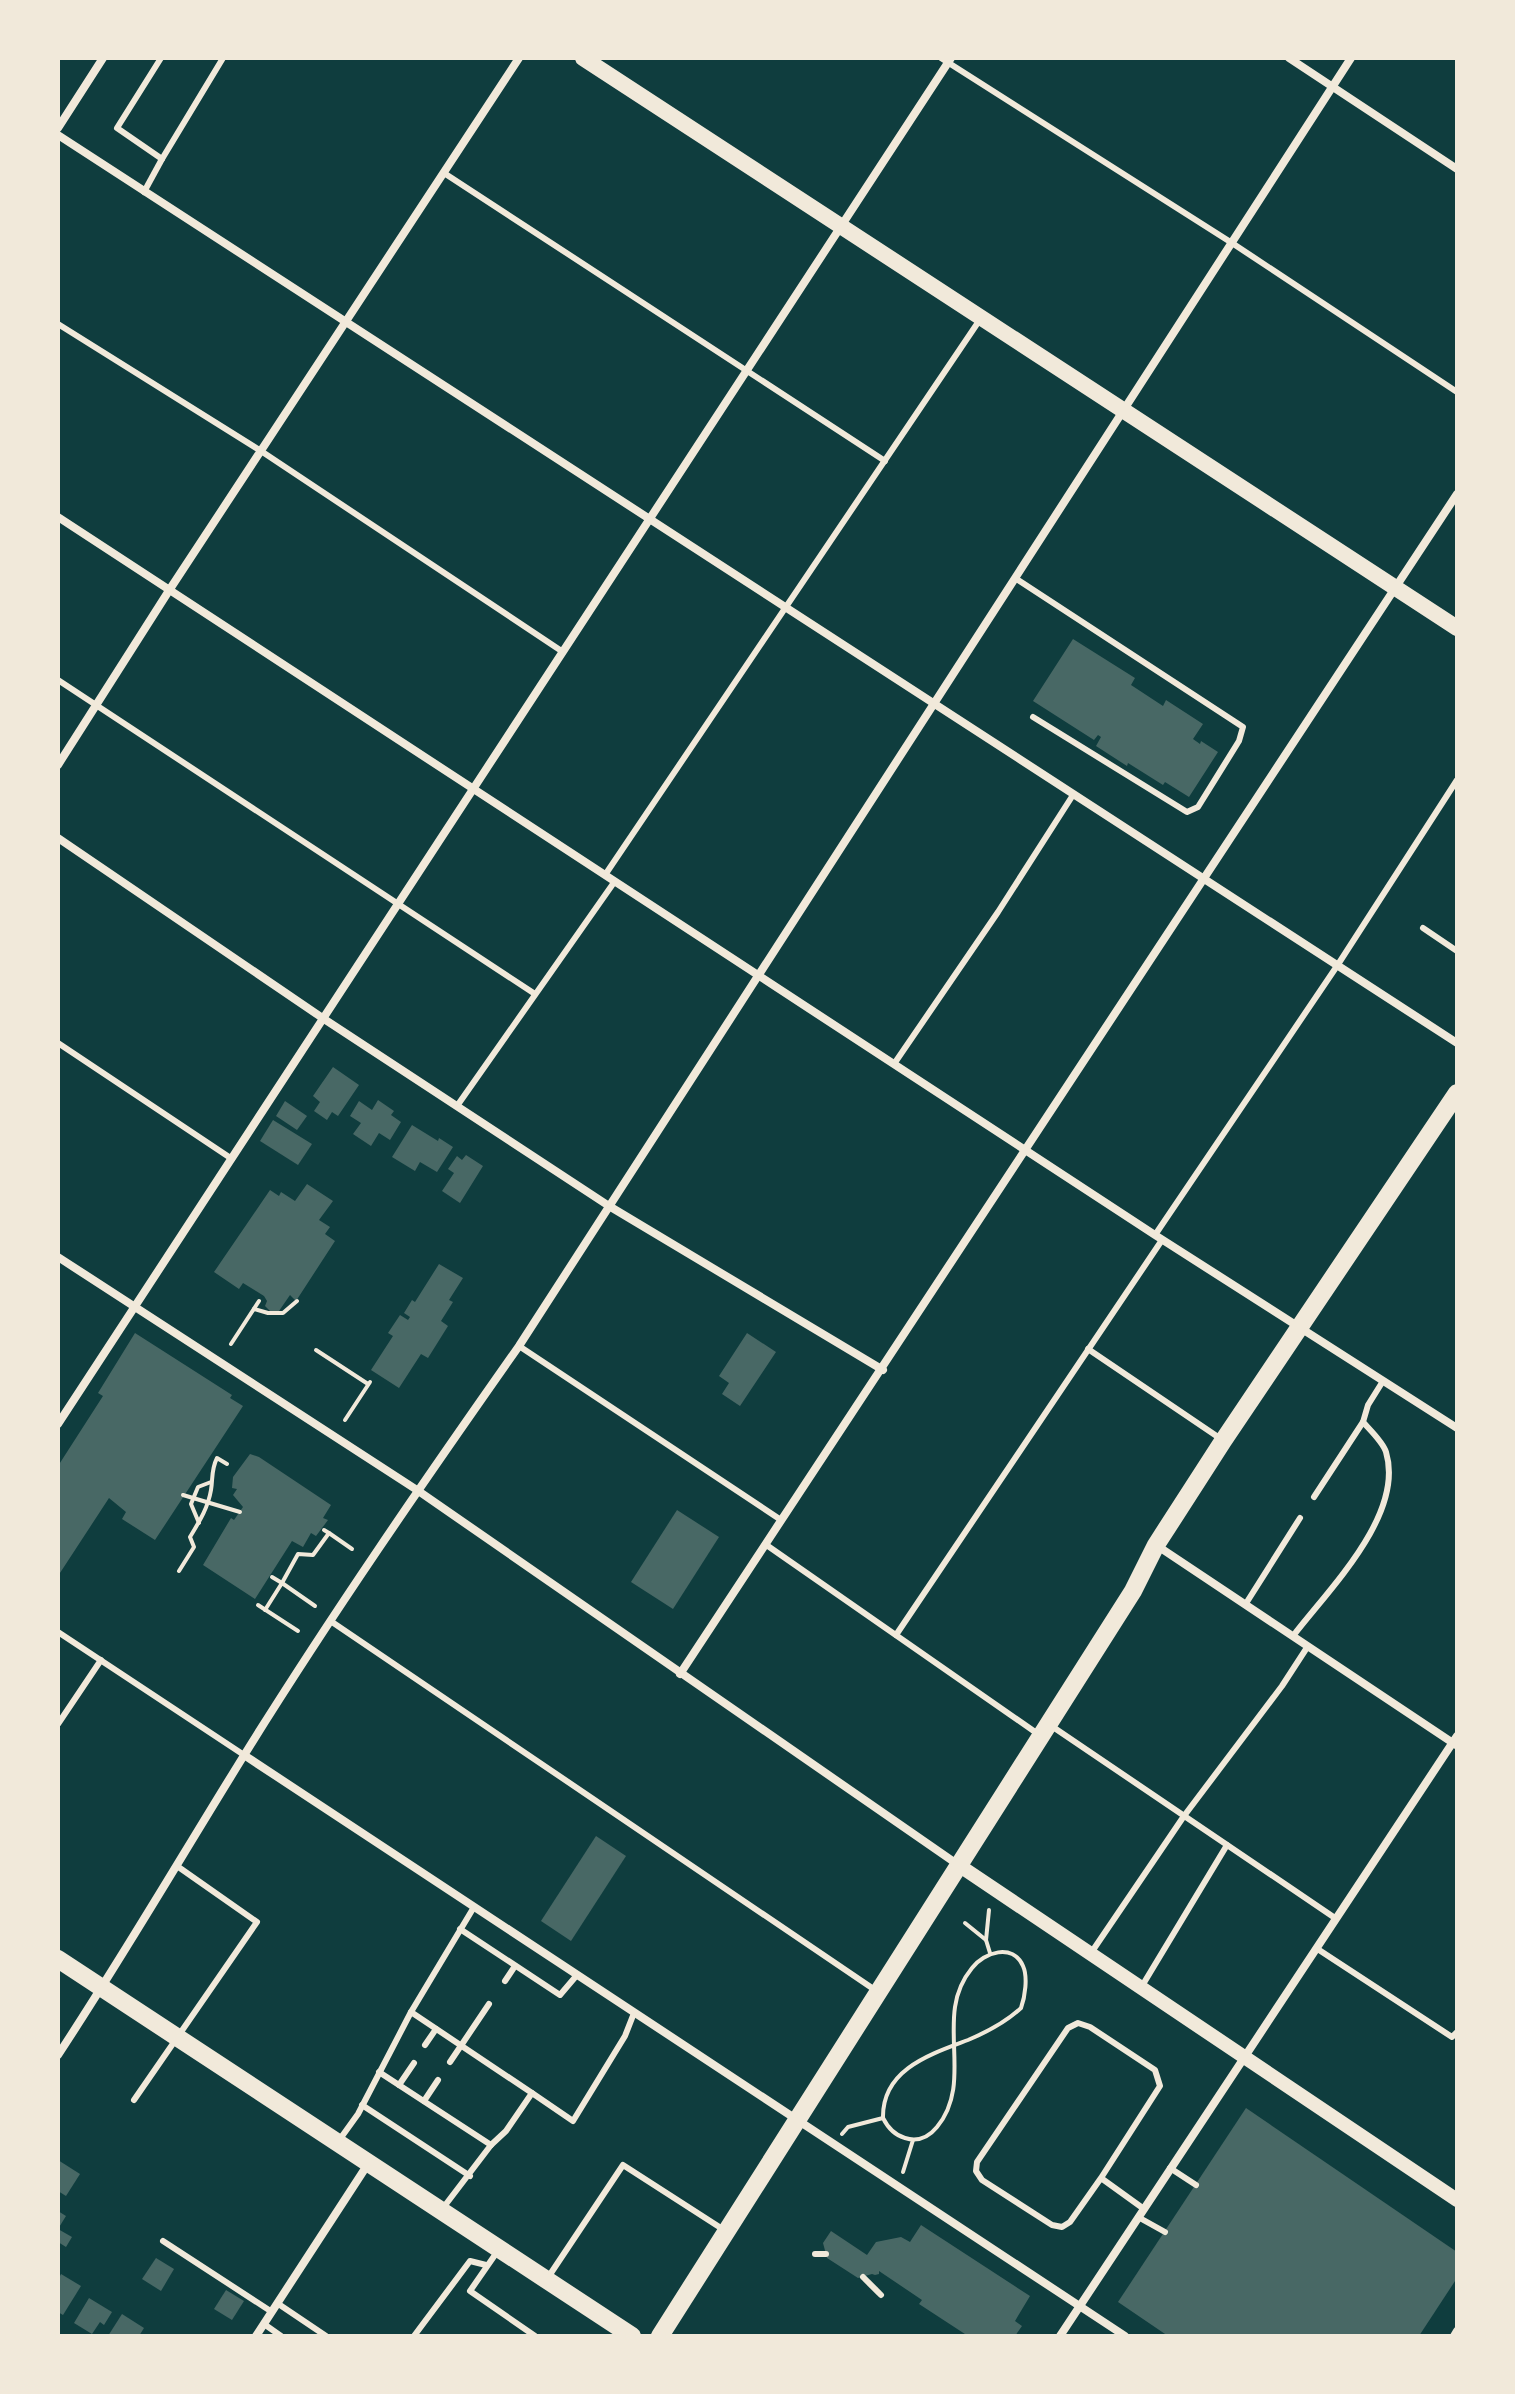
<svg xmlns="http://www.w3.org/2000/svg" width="1515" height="2394" viewBox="0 0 1515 2394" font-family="Rubik,sans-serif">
<rect width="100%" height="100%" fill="#0f3d3e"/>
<g fill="#486865">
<polygon points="1073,639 1135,678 1131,685 1163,706 1166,700 1203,724 1193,739 1200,744 1201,741 1218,752 1189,797 1165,782 1163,785 1128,763 1127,766 1096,746 1101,737 1098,735 1094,740 1033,701"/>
<polygon points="333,1067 359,1085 338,1116 332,1112 327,1120 314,1111 320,1102 313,1096"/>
<polygon points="378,1100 394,1111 391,1115 401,1122 390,1140 379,1133 371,1146 353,1134 361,1123 350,1116 359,1101 372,1110"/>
<polygon points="285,1101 307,1116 297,1130 276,1116"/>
<polygon points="273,1120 312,1144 298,1165 260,1141"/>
<polygon points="412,1125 438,1141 439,1138 453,1147 437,1172 420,1162 415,1171 392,1157"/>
<polygon points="466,1155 483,1166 460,1203 442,1191 454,1173 448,1169 457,1156 462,1160"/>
<polygon points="307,1184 333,1201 319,1220 330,1227 325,1234 335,1241 296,1301 290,1295 279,1311 271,1312 265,1306 267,1301 264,1296 243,1283 239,1289 214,1272 270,1190 279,1196 281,1192 295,1201"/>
<polygon points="439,1264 463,1278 449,1300 453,1302 441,1321 448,1326 428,1358 421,1354 399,1388 371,1370 393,1336 388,1333 400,1315 408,1320 410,1317 404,1313 412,1300 415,1302"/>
<polygon points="135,1333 232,1395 230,1398 243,1406 155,1540 122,1519 126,1512 109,1498 58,1576 58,1466 103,1396 98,1393"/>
<polygon points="747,1333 776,1352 740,1406 722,1394 729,1383 719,1376"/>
<polygon points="250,1454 259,1457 331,1505 323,1518 328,1520 316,1536 311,1533 303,1547 292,1541 255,1599 203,1565 231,1518 234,1520 243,1507 233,1495 237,1489 232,1488 233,1477"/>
<polygon points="677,1510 719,1537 673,1609 631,1582"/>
<polygon points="596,1836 626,1856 571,1941 541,1921"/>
<polygon points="1246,2108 1457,2252 1457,2278 1419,2336 1168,2336 1118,2302"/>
<polygon points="58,2160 80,2174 66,2196 58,2191"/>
<polygon points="58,2211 66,2216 58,2229 72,2237 66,2247 58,2242"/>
<polygon points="921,2225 1030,2296 1015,2321 1022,2326 1015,2336 968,2336 919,2304 922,2300 879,2271 879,2274 875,2275 872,2274 858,2278 827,2258 823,2243 831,2231 867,2255 876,2242 901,2237 910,2242"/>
<polygon points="156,2258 174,2269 161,2291 142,2279"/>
<polygon points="61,2274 81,2286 63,2315 58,2312 58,2280"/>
<polygon points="226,2290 244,2301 232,2320 214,2309"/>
<polygon points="89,2298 112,2312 104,2325 100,2322 92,2334 74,2323"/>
<polygon points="122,2314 144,2328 139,2336 108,2336"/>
</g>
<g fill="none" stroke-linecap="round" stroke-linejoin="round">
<g stroke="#f1e9da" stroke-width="4">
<polyline points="254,1309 268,1313 283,1313 297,1301"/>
<polyline points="231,1344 259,1301"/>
<polyline points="316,1350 368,1384"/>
<polyline points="345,1420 370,1382"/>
<polyline points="183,1495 240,1512"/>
<polyline points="199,1523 191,1504 198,1487 211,1482"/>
<polyline points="329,1533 352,1549"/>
<path d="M 179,1571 L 194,1547 L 190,1537 C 199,1522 208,1508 211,1490 C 213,1478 211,1470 217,1458 L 227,1464"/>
<polyline points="272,1577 282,1583 298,1554 313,1555 329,1533 324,1530"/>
<polyline points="258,1605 298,1631"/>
<polyline points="265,1610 282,1583 315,1606"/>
<polyline points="989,1910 986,1940 990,1953"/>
<polyline points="965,1923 986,1940"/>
<path d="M 842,2134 L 848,2127 L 883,2118 C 882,2069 931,2054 968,2040 C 987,2032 1006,2022 1021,2008 C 1025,1997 1028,1977 1023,1966 C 1013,1943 984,1952 972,1968 C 963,1979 957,1993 955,2007 C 949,2047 966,2092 937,2127 C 928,2138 918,2142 905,2138 C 894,2135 888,2128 883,2118"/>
<polyline points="903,2172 913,2140"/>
</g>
<g stroke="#f1e9da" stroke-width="6">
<polyline points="161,58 117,128 162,159 223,58"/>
<polyline points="941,58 1232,243 1457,392"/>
<polyline points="444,173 885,461"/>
<polyline points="144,192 162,159"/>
<polyline points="58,324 261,451 563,652"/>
<polyline points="1015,578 1243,727 1239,741 1198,807 1187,812 1033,717"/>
<polyline points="58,680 535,994"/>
<polyline points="605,875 981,318"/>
<polyline points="1423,928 1457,951"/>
<polyline points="58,1043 232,1159"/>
<polyline points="894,1064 998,912 1073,795"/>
<polyline points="457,1106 615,881"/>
<polyline points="1155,1235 1337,966 1457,780"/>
<polyline points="519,1346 781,1520"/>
<polyline points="1088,1349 1221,1439"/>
<polyline points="1314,1497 1363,1422"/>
<polyline points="765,1544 1038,1734"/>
<polyline points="1245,1605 1300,1518"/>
<polyline points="332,1622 875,1990"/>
<polyline points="58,1632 244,1755"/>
<polyline points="896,1635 1162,1240"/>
<path d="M 1293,1636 C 1328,1590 1405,1515 1386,1452 C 1383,1442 1370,1430 1363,1422 L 1368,1405 L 1383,1381"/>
<polyline points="58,1724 101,1660"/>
<polyline points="1050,1725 1335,1918"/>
<polyline points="460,1929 560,1995 577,1975"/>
<polyline points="1316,1948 1452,2037 1457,2032"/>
<polyline points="1091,1953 1184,1816 1282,1686 1308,1646"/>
<polyline points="505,1981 515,1966"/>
<polyline points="1142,1986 1227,1845"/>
<polyline points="411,2012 532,2093 506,2131 491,2145 443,2208"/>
<polyline points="425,2045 436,2029"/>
<polyline points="450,2062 489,2004"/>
<polyline points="379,2072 491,2145"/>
<polyline points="399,2085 414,2063"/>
<polyline points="532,2093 573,2121 625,2036 634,2013"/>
<polyline points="134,2100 257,1922 177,1866"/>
<polyline points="424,2101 438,2080"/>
<polyline points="362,2105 470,2176"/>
<polyline points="340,2139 358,2114 411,2012 474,1907"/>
<polyline points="1170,2168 1196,2185"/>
<polyline points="1101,2178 1160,2086 1155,2070 1090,2027 1078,2023 1068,2028 977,2162 976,2171 982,2180 1052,2225 1062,2227 1070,2222 1101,2178 1144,2209"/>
<polyline points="1138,2217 1165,2232"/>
<polyline points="163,2241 272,2312"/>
<polyline points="497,2252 470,2291 535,2336"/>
<polyline points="815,2254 826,2254"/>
<polyline points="863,2277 881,2295"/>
<polyline points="547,2279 623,2165 724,2230"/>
<polyline points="277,2303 326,2336"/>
<polyline points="264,2324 281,2336"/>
<polyline points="414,2336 470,2261 486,2265"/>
</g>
<g stroke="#f1e9da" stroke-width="8">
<polyline points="1289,58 1457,169"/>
<polyline points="58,128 103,58"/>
<polyline points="58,135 1457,1043"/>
<polyline points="58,517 1155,1235 1457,1428"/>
<polyline points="58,765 170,589 519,58"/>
<polyline points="58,838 324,1019 609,1206 883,1370"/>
<polyline points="58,1257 417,1490 957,1864"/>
<polyline points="58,1424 951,58"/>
<polyline points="1156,1545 1456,1745"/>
<polyline points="680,1674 1457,494"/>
<polyline points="244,1755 1125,2336"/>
<path d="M 58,2055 C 122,1958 181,1857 243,1757 C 330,1617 424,1481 519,1346 L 1351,58"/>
<polyline points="256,2336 368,2164"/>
<polyline points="1060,2336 1457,1736"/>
<polyline points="1454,2336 1457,2331"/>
</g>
<polyline stroke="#f1e9da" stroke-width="14" points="957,1864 1457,2200"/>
<polyline stroke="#f1e9da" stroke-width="16" points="583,58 1457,628"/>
<g stroke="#f1e9da" stroke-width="18">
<polyline points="58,1959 632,2336"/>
<polyline points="660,2336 1133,1591 1156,1545 1223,1441 1457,1093"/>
</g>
</g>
<rect width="1515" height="2394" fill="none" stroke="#f1e9da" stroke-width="120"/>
</svg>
